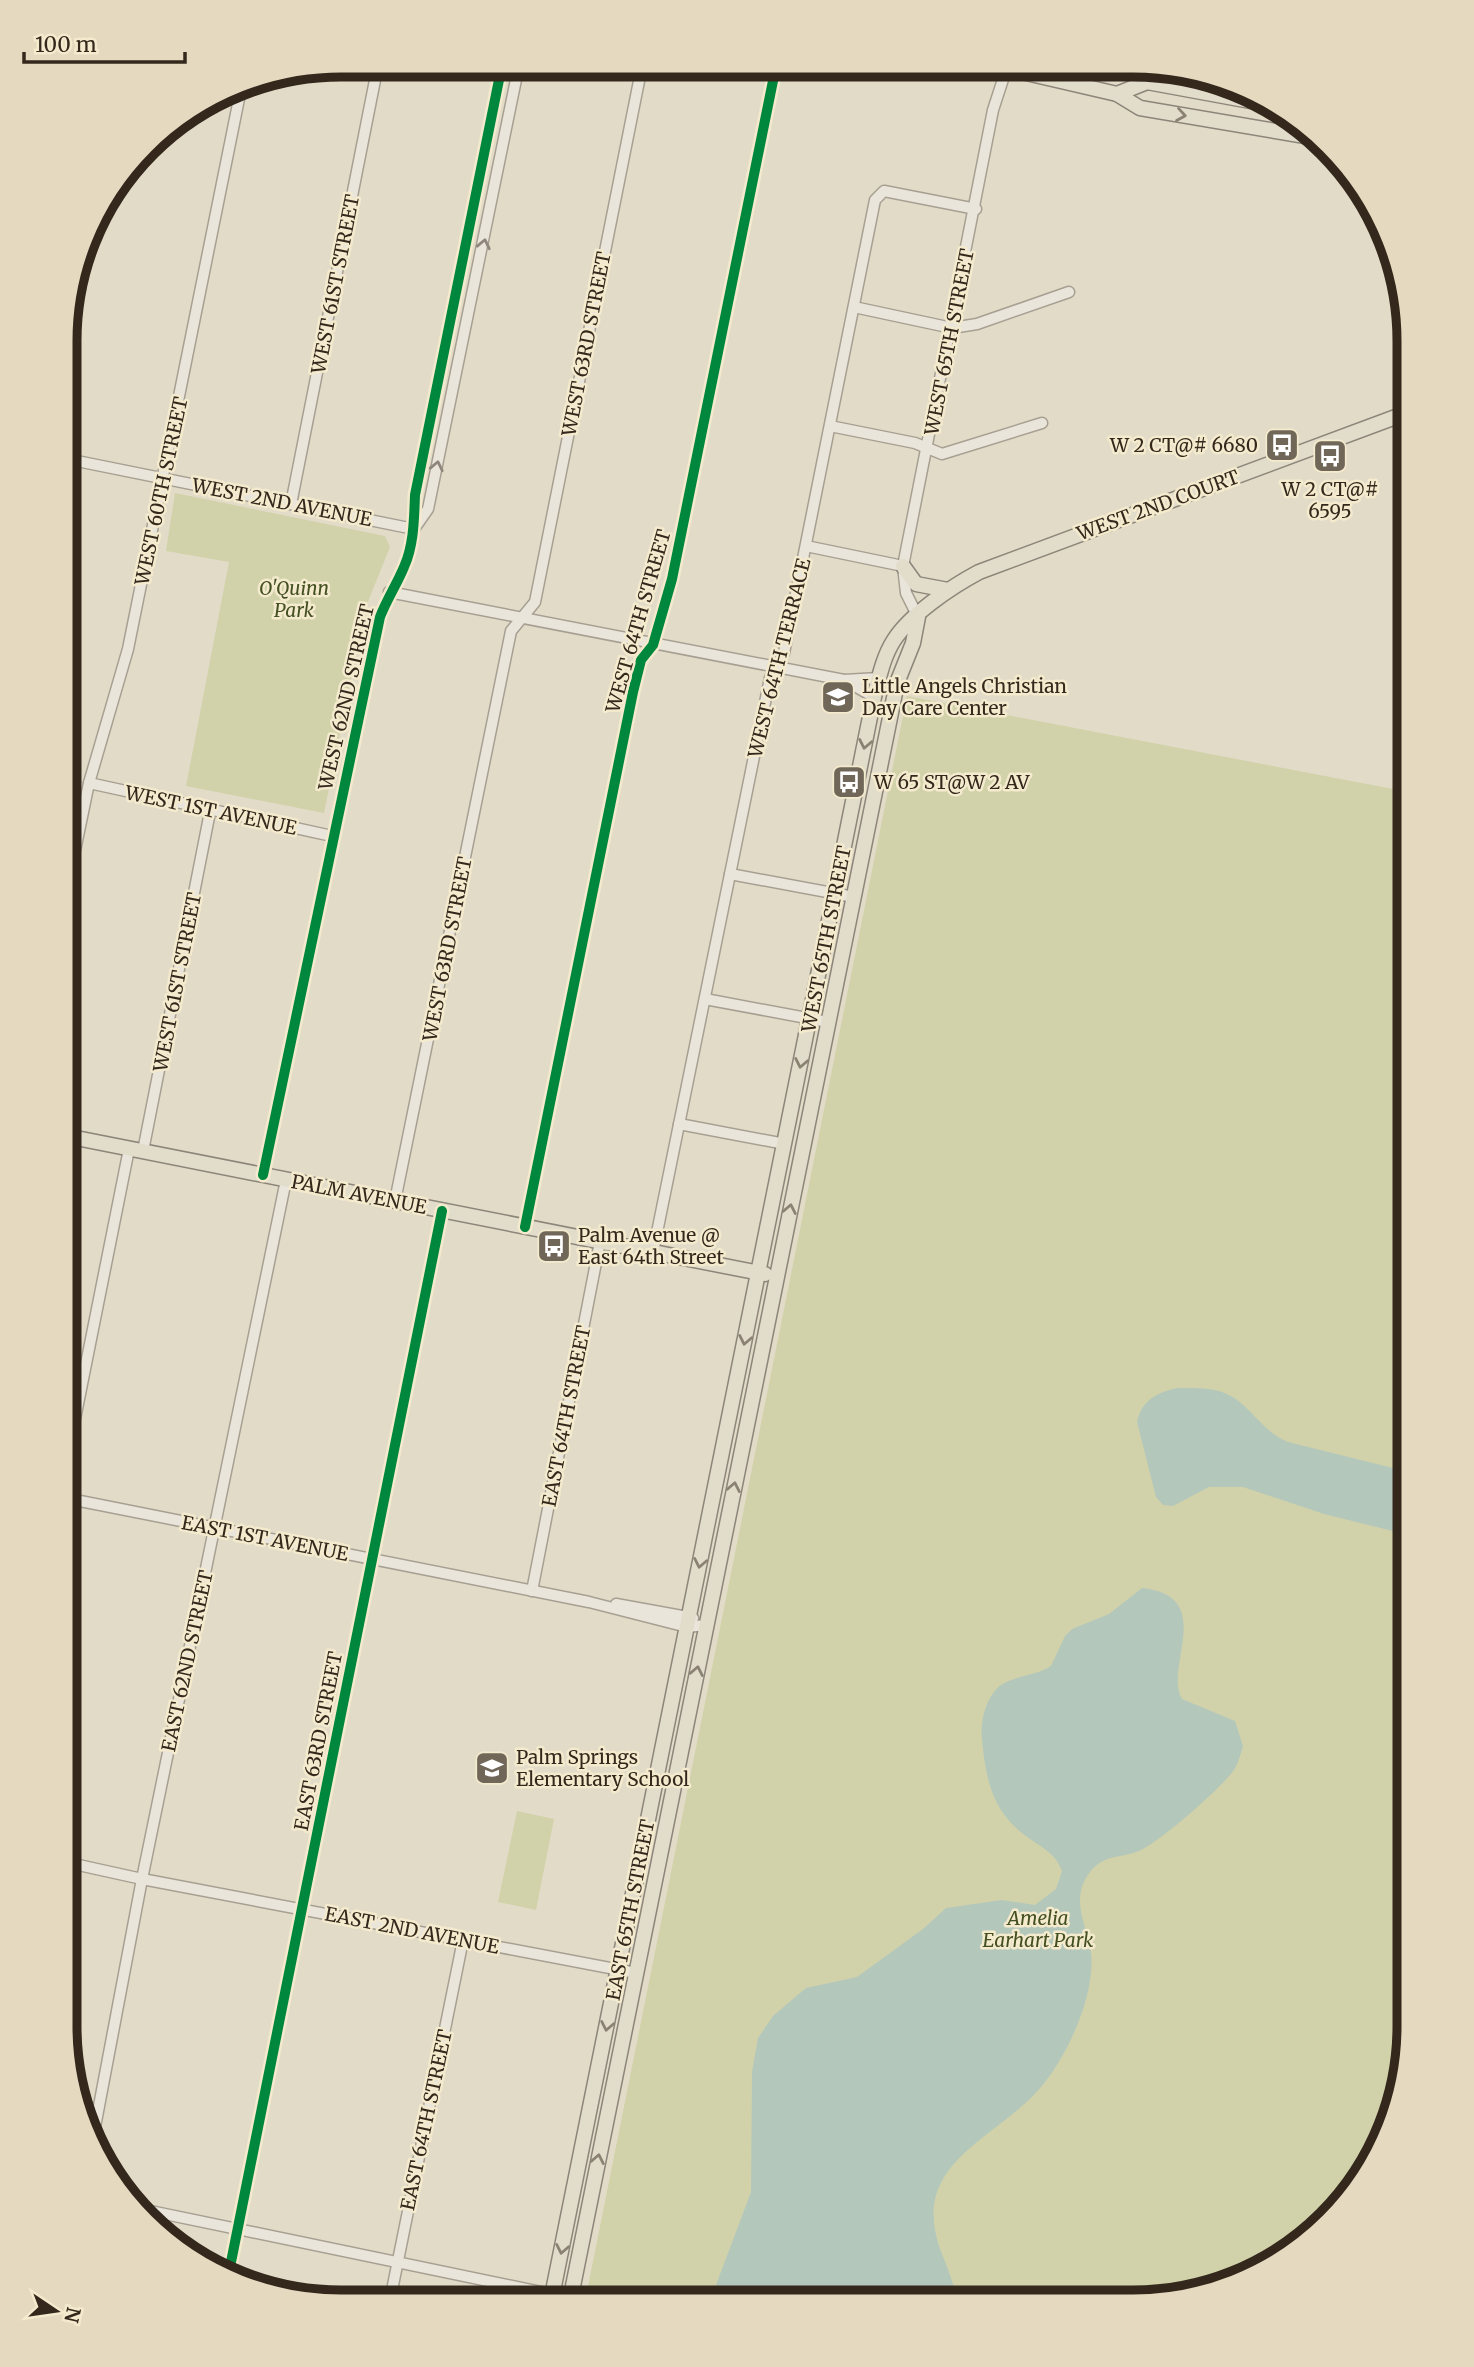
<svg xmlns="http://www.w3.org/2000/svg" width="1474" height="2367" viewBox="0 0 1474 2367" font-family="Merriweather,serif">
<rect width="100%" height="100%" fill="#e2dbc8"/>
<g fill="#d1d2aa">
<polygon points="175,493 385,536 390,547 365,609 324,813 186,786 229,562 166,551"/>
<polygon points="907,696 1409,792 1409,2044 1394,2115 1352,2194 1301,2245 1238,2281 1133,2302 585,2301"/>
<polygon points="517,1811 554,1819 536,1910 498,1902"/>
</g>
<g fill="#b4c7bb">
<path d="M 1177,1388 C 1193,1388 1212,1387 1227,1394 C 1251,1405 1261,1431 1288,1442 L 1409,1472 L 1409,1535 L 1324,1514 L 1243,1487 L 1209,1487 L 1173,1506 L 1163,1505 L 1156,1497 L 1137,1422 C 1142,1400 1156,1393 1177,1388 Z"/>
<path d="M 1142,1588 C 1218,1596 1163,1668 1182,1699 L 1235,1721 L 1243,1746 C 1240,1756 1237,1768 1230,1775 C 1215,1793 1162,1840 1141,1850 C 1122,1859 1105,1853 1090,1872 C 1069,1900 1087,1924 1091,1953 C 1094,1979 1084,2011 1073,2035 C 1064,2055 1049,2080 1033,2096 C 981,2147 906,2170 944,2259 C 950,2273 953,2290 963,2302 L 710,2301 L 751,2192 L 752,2072 L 758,2038 L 773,2016 L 806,1988 L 857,1977 L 923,1929 L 946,1908 L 1002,1900 L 1035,1905 L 1056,1889 L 1062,1871 C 1056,1855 1046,1850 1033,1841 C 993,1815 986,1783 982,1739 C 980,1721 986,1696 1001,1685 C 1016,1675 1036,1676 1051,1666 L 1065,1636 L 1072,1629 L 1109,1614 Z"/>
</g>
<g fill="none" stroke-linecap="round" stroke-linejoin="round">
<g stroke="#a7a092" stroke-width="13">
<g id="minor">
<polyline points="854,307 952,328 977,324 1069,292"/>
<polyline points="830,426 915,443 942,454 1042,423"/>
<polyline points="67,459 414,529"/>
<polyline points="291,504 378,65"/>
<polyline points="414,529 428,509 519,65"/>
<polyline points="806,546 903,566"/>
<polyline points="389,592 844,680 879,678"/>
<polyline points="918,617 906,593 903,566 993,110 1007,67"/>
<polyline points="844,680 874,697"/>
<polyline points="89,783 332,836"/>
<polyline points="730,874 854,897"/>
<polyline points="66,894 89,783 128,649 242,84"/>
<polyline points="705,999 828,1022"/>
<polyline points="679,1124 785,1144"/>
<polyline points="143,1151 210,812"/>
<path d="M 263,1175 L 380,617 C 387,599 397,584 404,567 C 414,545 414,519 415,495 L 502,65"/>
<polyline points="395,1201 511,631 535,602 642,66"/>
<polyline points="525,1227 633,692 641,660 653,645 672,579 776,66"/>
<polyline points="653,1252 770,678 784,653 875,200 884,191 976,209"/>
<polyline points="66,1464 129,1149"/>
<polyline points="65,1498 589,1602 687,1627 706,1625"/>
<polyline points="532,1591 600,1242"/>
<polyline points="616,1604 693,1618"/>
<polyline points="65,1862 142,1879 636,1973"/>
<polyline points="92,2143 142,1879 286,1180"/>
<polyline points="136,2208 570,2298"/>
<polyline points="228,2277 442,1211"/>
<polyline points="390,2300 463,1940"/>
</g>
</g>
<g stroke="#8c8579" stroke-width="17">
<g id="major">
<polyline points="1001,67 1117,94 1140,108 1317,138"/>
<polyline points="1117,94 1147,82 1272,105"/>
<polyline points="903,566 916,584 948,590"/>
<polyline points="66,1136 765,1274"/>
<path d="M 551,2301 L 874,697 C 879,678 883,657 894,640 C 911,614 951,587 979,572 L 1409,412"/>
<polyline points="570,2301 897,683 913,643 918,617"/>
</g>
</g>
<use href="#minor" stroke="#eae5db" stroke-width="10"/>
<use href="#major" stroke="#e2dccb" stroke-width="14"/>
<g stroke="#f4eacd" stroke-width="15">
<g id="cycleway">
<path d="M 263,1175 L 380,617 C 387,599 397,584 404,567 C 414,545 414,519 415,495 L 502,65"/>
<polyline points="525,1227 633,692 641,660 653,645 672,579 776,66"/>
<polyline points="228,2277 442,1211"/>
</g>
</g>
<use href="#cycleway" stroke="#00873e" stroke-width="10"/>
</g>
<defs><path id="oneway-chevron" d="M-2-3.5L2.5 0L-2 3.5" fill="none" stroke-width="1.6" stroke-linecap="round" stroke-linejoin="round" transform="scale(1.75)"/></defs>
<g stroke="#8b8274">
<use href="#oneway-chevron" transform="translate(1181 115) rotate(9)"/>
<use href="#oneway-chevron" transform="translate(865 744) rotate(101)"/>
<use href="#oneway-chevron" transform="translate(801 1063) rotate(101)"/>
<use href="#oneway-chevron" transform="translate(790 1209) rotate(-79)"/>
<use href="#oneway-chevron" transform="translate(745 1340) rotate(101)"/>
<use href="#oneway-chevron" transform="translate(734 1487) rotate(-79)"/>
<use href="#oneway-chevron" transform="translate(700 1563) rotate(101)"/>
<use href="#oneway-chevron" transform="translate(697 1671) rotate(-79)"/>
<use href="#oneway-chevron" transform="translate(607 2026) rotate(101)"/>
<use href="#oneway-chevron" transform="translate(598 2159) rotate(-79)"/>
<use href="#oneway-chevron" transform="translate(562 2249) rotate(101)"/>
</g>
<g stroke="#8f867c">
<use href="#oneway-chevron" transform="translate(484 244) rotate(-78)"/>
<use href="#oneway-chevron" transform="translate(437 466) rotate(-78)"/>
</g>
<defs>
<g id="bus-square" transform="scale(1.75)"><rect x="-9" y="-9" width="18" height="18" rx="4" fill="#716758" stroke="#f4eacd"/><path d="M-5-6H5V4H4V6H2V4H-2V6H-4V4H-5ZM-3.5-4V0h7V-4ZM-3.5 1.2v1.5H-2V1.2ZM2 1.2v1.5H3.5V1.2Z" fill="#fff"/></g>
<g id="school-square" transform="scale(1.75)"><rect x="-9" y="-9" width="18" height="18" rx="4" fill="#716758" stroke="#f4eacd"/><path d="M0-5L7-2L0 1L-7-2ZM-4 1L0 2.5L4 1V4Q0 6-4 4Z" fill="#fff"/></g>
</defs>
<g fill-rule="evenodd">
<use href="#bus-square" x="1282" y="445"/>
<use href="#bus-square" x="1330" y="456"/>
<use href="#school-square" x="838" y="697"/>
<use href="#bus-square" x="849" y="782"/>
<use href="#bus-square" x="554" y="1246"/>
<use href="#school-square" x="492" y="1768"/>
</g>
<g text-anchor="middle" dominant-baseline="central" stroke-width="5" stroke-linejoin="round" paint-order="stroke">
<g font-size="19" fill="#34281c" stroke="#f4eacd">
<text transform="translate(335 284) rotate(-79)">WEST 61ST STREET</text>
<text transform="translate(949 342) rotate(-79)">WEST 65TH STREET</text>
<text transform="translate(586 344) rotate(-79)">WEST 63RD STREET</text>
<text transform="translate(161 491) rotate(-78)">WEST 60TH STREET</text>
<text transform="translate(282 502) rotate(11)">WEST 2ND AVENUE</text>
<text transform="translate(1158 505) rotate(-20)">WEST 2ND COURT</text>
<text transform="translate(638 621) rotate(-74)">WEST 64TH STREET</text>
<text transform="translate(779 658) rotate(-76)">WEST 64TH TERRACE</text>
<text transform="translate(346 697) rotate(-77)">WEST 62ND STREET</text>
<text transform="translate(211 810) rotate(12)">WEST 1ST AVENUE</text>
<text transform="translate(826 939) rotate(-79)">WEST 65TH STREET</text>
<text transform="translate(447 949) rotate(-79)">WEST 63RD STREET</text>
<text transform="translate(177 982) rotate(-79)">WEST 61ST STREET</text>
<text transform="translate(359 1194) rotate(11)">PALM AVENUE</text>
<text transform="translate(566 1416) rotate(-79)">EAST 64TH STREET</text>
<text transform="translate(265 1538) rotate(11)">EAST 1ST AVENUE</text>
<text transform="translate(187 1661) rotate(-78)">EAST 62ND STREET</text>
<text transform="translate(318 1741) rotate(-79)">EAST 63RD STREET</text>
<text transform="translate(630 1910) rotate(-79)">EAST 65TH STREET</text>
<text transform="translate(412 1930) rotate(11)">EAST 2ND AVENUE</text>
<text transform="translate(426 2120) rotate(-78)">EAST 64TH STREET</text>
</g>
<g font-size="19" fill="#34281c" stroke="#f4eacd" text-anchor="start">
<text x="1258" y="445" text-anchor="end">W 2 CT@# 6680</text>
<text x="1330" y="489" text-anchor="middle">W 2 CT@#<tspan x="1330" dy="22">6595</tspan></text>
<text x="862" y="686">Little Angels Christian<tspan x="862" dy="22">Day Care Center</tspan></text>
<text x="874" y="782">W 65 ST@W 2 AV</text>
<text x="578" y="1235">Palm Avenue @<tspan x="578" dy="22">East 64th Street</tspan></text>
<text x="516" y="1757">Palm Springs<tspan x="516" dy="22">Elementary School</tspan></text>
</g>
<g font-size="19" font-style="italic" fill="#445022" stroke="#f4eacd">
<text x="294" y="588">O'Quinn<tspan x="294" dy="22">Park</tspan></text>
<text x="1038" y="1918">Amelia<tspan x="1038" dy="22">Earhart Park</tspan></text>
</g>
</g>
<path d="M0 0H1474V2367H0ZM341 77H1133A264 264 0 0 1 1397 341V2026A264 264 0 0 1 1133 2290H341A264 264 0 0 1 77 2026V341A264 264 0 0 1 341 77Z" fill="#e5dabf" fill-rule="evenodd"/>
<path fill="none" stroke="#34281c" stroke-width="9" d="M341 77H1133A264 264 0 0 1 1397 341V2026A264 264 0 0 1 1133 2290H341A264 264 0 0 1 77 2026V341A264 264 0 0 1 341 77Z"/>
<g transform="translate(56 2311) rotate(103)" stroke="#f4eacd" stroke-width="5" paint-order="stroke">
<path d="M0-5L12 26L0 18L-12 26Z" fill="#34281c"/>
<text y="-10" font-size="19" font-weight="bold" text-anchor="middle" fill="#34281c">N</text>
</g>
<path d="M24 52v10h161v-10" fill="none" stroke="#34281c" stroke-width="3.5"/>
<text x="35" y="52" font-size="21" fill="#34281c" stroke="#f4eacd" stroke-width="5" paint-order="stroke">100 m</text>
</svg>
